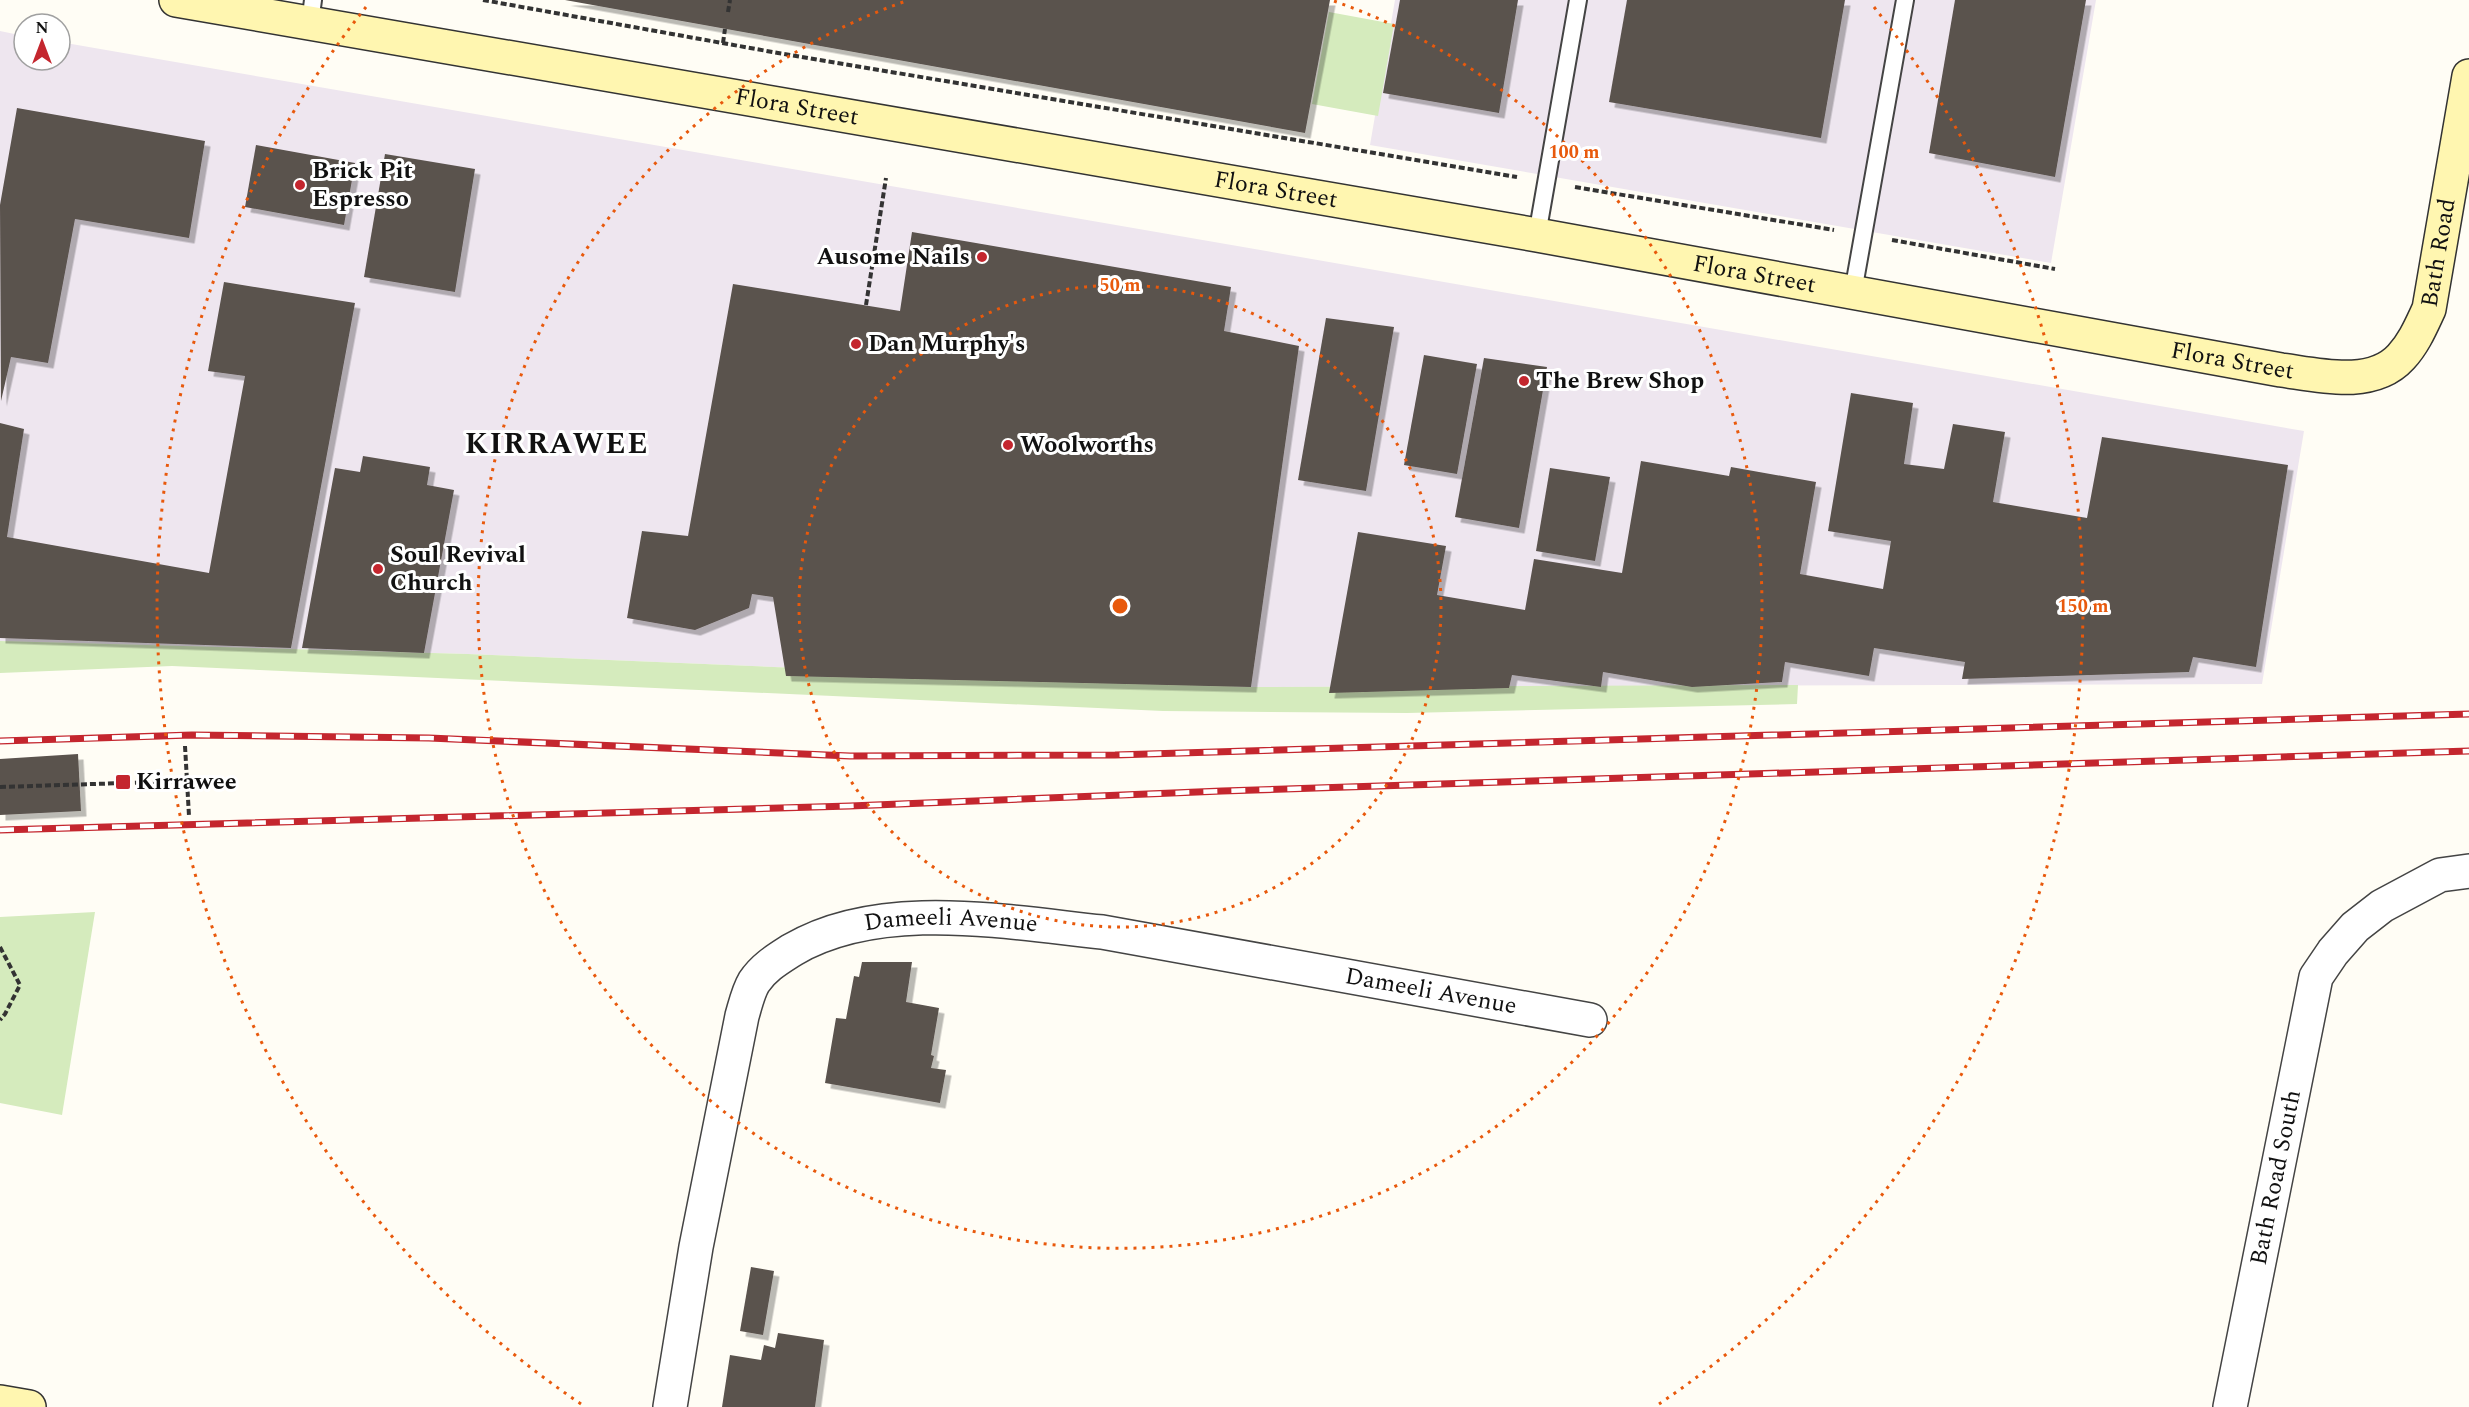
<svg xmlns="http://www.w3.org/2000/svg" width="2469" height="1407" viewBox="0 0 2469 1407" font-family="Spectral,serif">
<defs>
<filter id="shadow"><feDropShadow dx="5.5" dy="5.5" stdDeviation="0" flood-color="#0004"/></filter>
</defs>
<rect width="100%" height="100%" fill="#fffdf5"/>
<g fill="#eee6ef">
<polygon points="1395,0 2096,0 2051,263 1370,145"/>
<polygon points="0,31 24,36 24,60 60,60 60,42 2304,431 2262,684 1251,687 468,654 0,641"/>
</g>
<g fill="#d5ebbd">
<polygon points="1329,12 1394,24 1378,116 1312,104"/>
<polygon points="0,641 468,654 1251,687 1798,685 1797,704 1407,713 1163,711 172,666 0,673"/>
<polygon points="95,912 62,1115 0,1103 0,917"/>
</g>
<g fill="#5a524d" filter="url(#shadow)">
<polygon points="565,0 1330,0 1305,133"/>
<polygon points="1400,0 1518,0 1499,113 1383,93"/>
<polygon points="1627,0 1845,0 1821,138 1609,102"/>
<polygon points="1955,0 2086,0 2055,177 1929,153"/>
<polygon points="17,108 205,141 189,238 75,219 48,363 11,357 1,401 0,205"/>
<polygon points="256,145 355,163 344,225 245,207"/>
<polygon points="385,154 475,169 455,292 364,277"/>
<polygon points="912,232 1231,287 1224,331 1299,346 1251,687 786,676 773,597 752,594 749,608 695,630 627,618 642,531 688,536 733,284 900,311"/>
<polygon points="224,282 355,303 291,648 0,638 0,423 24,429 7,537 209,573 245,376 208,371"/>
<polygon points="1326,318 1394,327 1366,491 1298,480"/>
<polygon points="1424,355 1477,364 1457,474 1404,465"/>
<polygon points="1484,358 1547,367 1519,528 1455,517"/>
<polygon points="1851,393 1913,403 1904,464 1944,469 1953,424 2005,432 1993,502 2087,518 2102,437 2288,465 2256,667 2193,657 2189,672 1962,679 1965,662 1874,648 1869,676 1785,662 1782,682 1692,687 1603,672 1601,687 1512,675 1509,688 1329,693 1358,532 1446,546 1437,595 1525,610 1534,559 1622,573 1641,461 1729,476 1731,467 1816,482 1800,574 1883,589 1891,541 1828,531"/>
<polygon points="363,456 430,467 427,485 454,490 424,653 302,648 335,468 360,472"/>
<polygon points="1550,468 1610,477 1595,561 1536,551"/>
<polygon points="78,754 81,811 0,815 0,759"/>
<polygon points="862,962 912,962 906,1002 939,1008 931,1055 934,1056 931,1068 946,1070 940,1103 825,1083 836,1018 846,1019 854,976 859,977"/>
<polygon points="751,1267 774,1271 763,1335 740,1331"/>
<polygon points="778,1333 824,1340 815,1407 722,1407 730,1355 761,1360 764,1345 775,1348"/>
</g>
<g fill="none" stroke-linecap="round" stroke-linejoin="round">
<g stroke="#444" stroke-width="20">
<g id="lane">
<polyline points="310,23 313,0"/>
<polyline points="1537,235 1578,0"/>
<polyline points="1853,292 1905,0"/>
</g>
</g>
<g stroke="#444" stroke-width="36">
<g id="street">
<path id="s1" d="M 670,1407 L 696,1247 L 742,1016 C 745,1006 748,992 754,982 C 764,967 778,959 792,950 C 880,898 1005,922 1102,932 L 1590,1020"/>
<path id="s2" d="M 2230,1407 L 2316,977 L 2333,952 L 2355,927 L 2382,906 L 2440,875 L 2469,871"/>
</g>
</g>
<g stroke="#333" stroke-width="36">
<g id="secondary">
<path id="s3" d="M 176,0 L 1537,235 L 2281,370 C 2318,375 2372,389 2401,357 C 2414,343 2421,326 2429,309 L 2469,76"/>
<polyline points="0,1402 29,1407"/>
</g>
</g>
<g stroke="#333" stroke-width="4" stroke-dasharray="6 3" stroke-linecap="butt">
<polyline points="483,0 778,53 1517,177"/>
<polyline points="728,12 730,0"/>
<polyline points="723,43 725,29"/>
<polyline points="1575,187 1834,230"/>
<polyline points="1892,240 2055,269"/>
<polyline points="866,305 886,178"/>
<polyline points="185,746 189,816"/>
<polyline points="0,787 187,781"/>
<polyline points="0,947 20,985 5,1014 0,1020"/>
</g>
<use href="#lane" stroke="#fff" stroke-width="16"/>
<use href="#street" stroke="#fff" stroke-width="33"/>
<use href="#secondary" stroke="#fff6b0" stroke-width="33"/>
<g stroke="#c4262e" stroke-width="7">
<g id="rail">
<polyline points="0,741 192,735 429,738 850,756 1115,755 2469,714"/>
<polyline points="0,830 850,806 1222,791 2469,751"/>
</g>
</g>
<use href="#rail" stroke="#fff" stroke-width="4.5" stroke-dasharray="14" stroke-linecap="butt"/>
</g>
<g fill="none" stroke="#e8590c" stroke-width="3" stroke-dasharray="3 6">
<circle cx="1120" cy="606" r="321"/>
<path d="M1334 1A642 642 0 1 1 906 1"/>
<path d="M581 1404A963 963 0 0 1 366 7M1874 7A963 963 0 0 1 1659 1404"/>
</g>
<g fill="#c4262e" stroke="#fff" stroke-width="2">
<circle cx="300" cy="185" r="6"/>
<circle cx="982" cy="257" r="6"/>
<circle cx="856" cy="344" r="6"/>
<circle cx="1524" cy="381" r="6"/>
<circle cx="1008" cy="445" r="6"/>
<circle cx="378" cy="569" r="6"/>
<rect x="115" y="774" width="16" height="16" rx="3"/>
</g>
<g text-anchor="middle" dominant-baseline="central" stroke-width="6" stroke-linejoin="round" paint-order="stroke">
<g font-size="24" fill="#111" stroke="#fff">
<text stroke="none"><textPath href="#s3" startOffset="630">Flora Street</textPath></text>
<text stroke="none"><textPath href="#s3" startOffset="1116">Flora Street</textPath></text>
<text stroke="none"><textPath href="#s3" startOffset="2376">Bath Road</textPath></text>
<text stroke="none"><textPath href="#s3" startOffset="1602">Flora Street</textPath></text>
<text stroke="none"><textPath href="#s3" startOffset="2088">Flora Street</textPath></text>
<text stroke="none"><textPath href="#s1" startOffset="648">Dameeli Avenue</textPath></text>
<text stroke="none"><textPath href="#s1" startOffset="1134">Dameeli Avenue</textPath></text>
<text stroke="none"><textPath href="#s2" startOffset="234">Bath Road South</textPath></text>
</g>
<g font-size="24" font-weight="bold" fill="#111" stroke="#fff" text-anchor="start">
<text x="312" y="171">Brick Pit<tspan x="312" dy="28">Espresso</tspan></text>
<text x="970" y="257" text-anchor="end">Ausome Nails</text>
<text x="868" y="344">Dan Murphy's</text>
<text x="1536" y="381">The Brew Shop</text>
<text x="1020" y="445">Woolworths</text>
<text x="390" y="555">Soul Revival<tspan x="390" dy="28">Church</tspan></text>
<text x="136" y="782">Kirrawee</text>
</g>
<g font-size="30" font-weight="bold" letter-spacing="1.5" fill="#111" stroke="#fff">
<text x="557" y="444">KIRRAWEE</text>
</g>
</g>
<circle cx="1120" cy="606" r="9" fill="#e8590c" stroke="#fff" stroke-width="3"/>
<g font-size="18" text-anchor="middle" font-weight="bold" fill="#e8590c" stroke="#fff" stroke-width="6" stroke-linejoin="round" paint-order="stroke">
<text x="1574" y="158">100 m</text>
<text x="1120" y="291">50 m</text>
<text x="2083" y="612">150 m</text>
</g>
<g transform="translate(42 42)"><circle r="28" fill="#ffffff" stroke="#a0a0a0" stroke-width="1.5"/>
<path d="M0-4.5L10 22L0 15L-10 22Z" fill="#c4262e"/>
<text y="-9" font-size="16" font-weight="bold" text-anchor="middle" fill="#111111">N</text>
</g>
</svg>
